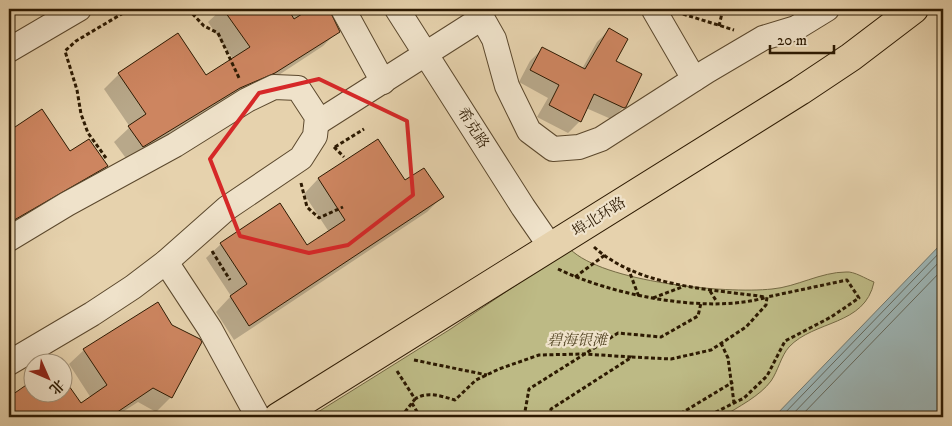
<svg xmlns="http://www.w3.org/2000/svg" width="952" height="426" viewBox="0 0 952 426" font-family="'IM FELL DW Pica','Noto Serif SC',serif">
<rect width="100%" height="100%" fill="#e6d2ad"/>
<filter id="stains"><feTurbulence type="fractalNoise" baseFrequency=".004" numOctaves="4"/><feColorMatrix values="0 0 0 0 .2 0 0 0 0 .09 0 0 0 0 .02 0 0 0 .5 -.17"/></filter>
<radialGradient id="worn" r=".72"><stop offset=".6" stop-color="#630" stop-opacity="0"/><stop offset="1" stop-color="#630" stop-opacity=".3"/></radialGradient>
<path fill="#bdba85" stroke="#756a44" d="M 570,249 C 603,282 725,294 772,289 C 796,287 821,272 846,272 C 854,271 866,279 874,282 C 865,326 814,320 789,347 C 781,356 778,371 771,381 C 760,396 738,407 722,417 L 310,417 L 449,330 Z"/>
<polygon fill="#9cb5b6" stroke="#70776e" points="943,242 943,417 774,417"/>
<g fill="#0003">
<polygon points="222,9 328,9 338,31 323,46 259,88 128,161 114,142 130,127 104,89 119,74 178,35 206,77 233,59 208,22"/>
<polygon points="609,30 625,106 611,119 586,108 580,121 568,133 537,117 548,98 519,82 530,61 542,49 582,69 597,42"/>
<polygon points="42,111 70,152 106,166 91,181 9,228 9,133"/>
<polygon points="377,140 405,182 442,197 427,212 234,340 216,312 231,296 206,258 221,244 307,247 329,232 304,194 318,179"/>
<polygon points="84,350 171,397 156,412 138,402 115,417 9,417 9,398 32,383 32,394 62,394 81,405 91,398 69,364"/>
</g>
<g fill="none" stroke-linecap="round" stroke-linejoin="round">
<g stroke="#64685c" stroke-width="1">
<polyline points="781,417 943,249"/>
<polyline points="790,417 943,258"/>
<polyline points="800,417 943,269"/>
</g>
</g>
<g fill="#cd8560" stroke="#2d1a02">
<polygon points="223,9 288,9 294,19 310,9 329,9 340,32 275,73 240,88 143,147 128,126 146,114 118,73 178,33 206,75 250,47"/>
<polygon points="609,28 628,39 616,61 642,74 626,107 624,108 594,94 581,122 549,105 559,85 530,70 542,47 585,69"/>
<polygon points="42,109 70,151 89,139 108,166 9,223 9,131"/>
<polygon points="378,139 405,180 424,168 444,197 249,326 230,296 247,284 220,243 280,203 307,245 345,220 318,178"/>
<polygon points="158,302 172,325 200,339 202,342 172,398 153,388 110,417 9,417 9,397 32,381 32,394 62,394 62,376 81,403 107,385 83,349"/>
</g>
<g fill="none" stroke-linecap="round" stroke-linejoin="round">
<g stroke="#5b482d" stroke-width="26">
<g id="minor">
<polyline points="343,9 383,82"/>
<polyline points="397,9 523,207 550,246"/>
<polyline points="477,9 494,39 507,86 529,131 553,149 579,147 601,139 707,71 763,38 796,28 827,9"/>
<polyline points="654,10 694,79"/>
<polyline points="9,50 79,9"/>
<polyline points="317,123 482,18"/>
<polyline points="9,239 67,204 175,145 247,100 274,87 298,88 317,117 315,136 301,158 227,208 166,262 133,287 92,314 9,363"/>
<polyline points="166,262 210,329 258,417"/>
</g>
</g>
<g stroke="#2d1a02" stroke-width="30">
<polyline id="major" points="278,417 800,91 851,57 914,9"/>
</g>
<g stroke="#2d1a02" stroke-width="3" stroke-dasharray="4 2.5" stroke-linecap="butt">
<polyline points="188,9 204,26 218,33 240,80"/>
<polyline points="683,14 734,30"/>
<polyline points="719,26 723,9"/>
<polyline points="334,147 344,157"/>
<polyline points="335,147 364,129"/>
<polyline points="106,158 88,133 81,114 77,90 65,51 76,41 130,9"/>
<polyline points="301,183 307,207 319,218 343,207"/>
<path d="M 594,247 C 638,287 710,289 766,297"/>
<polyline points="212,251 230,280"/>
<polyline points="628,268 639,297"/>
<path d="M 558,269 C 612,295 709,315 767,297"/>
<polyline points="575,277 605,255"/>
<polyline points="710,291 717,302"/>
<polyline points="653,298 682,287"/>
<polyline points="721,343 728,358 734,403"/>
<polyline points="414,360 487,375"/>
<path d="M 397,371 L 415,399 C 427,391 441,396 455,400 L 476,380 L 499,369 L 539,355 L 584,354 L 632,357"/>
<polyline points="412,403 420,417"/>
<polyline points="401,417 415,399"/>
<polyline points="524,417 529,389 618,333 661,337 698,316 701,303"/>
<polyline points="549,417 551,409 632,357 671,359 711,350 746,327 766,305 767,297 847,280 859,298 831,317 785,341 767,376 744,398 706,417"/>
<polyline points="675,417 733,382"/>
</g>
<use href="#minor" stroke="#efe2ca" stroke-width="24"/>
<use href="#major" stroke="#e6d2ad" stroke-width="28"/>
</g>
<path fill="none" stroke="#d62828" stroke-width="4" stroke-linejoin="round" d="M 319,79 L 407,121 L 413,195 L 348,245 L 309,253 L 240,236 L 210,159 L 259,93 Z"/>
<g text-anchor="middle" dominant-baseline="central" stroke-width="4.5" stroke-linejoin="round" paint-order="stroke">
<g font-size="15" fill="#2d1a02" stroke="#efe2ca">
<text transform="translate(473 128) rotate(58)">希克路</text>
<text transform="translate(599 217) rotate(-32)">埠北环路</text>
</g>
<g font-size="15" font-style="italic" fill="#584a29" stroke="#efe2ca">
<text x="577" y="340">碧海银滩</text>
</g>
</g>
<rect width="952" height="426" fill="none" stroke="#e6d2ad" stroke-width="30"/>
<rect x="10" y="10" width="932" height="406" fill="none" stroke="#2d1a02" stroke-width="2.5"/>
<rect x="15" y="15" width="922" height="396" fill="none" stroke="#2d1a02"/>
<g transform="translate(48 378) rotate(135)"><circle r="24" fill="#efe2ca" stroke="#a1927a"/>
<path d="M0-4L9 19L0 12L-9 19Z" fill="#8f2418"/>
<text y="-8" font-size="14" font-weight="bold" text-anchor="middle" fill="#2d1a02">北</text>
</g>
<path d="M770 45v8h64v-8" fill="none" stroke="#2d1a02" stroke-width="2.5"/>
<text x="777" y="45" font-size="15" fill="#2d1a02" stroke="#efe2ca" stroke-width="4" paint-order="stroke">20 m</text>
<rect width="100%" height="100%" filter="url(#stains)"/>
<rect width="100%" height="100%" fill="url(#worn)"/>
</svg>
